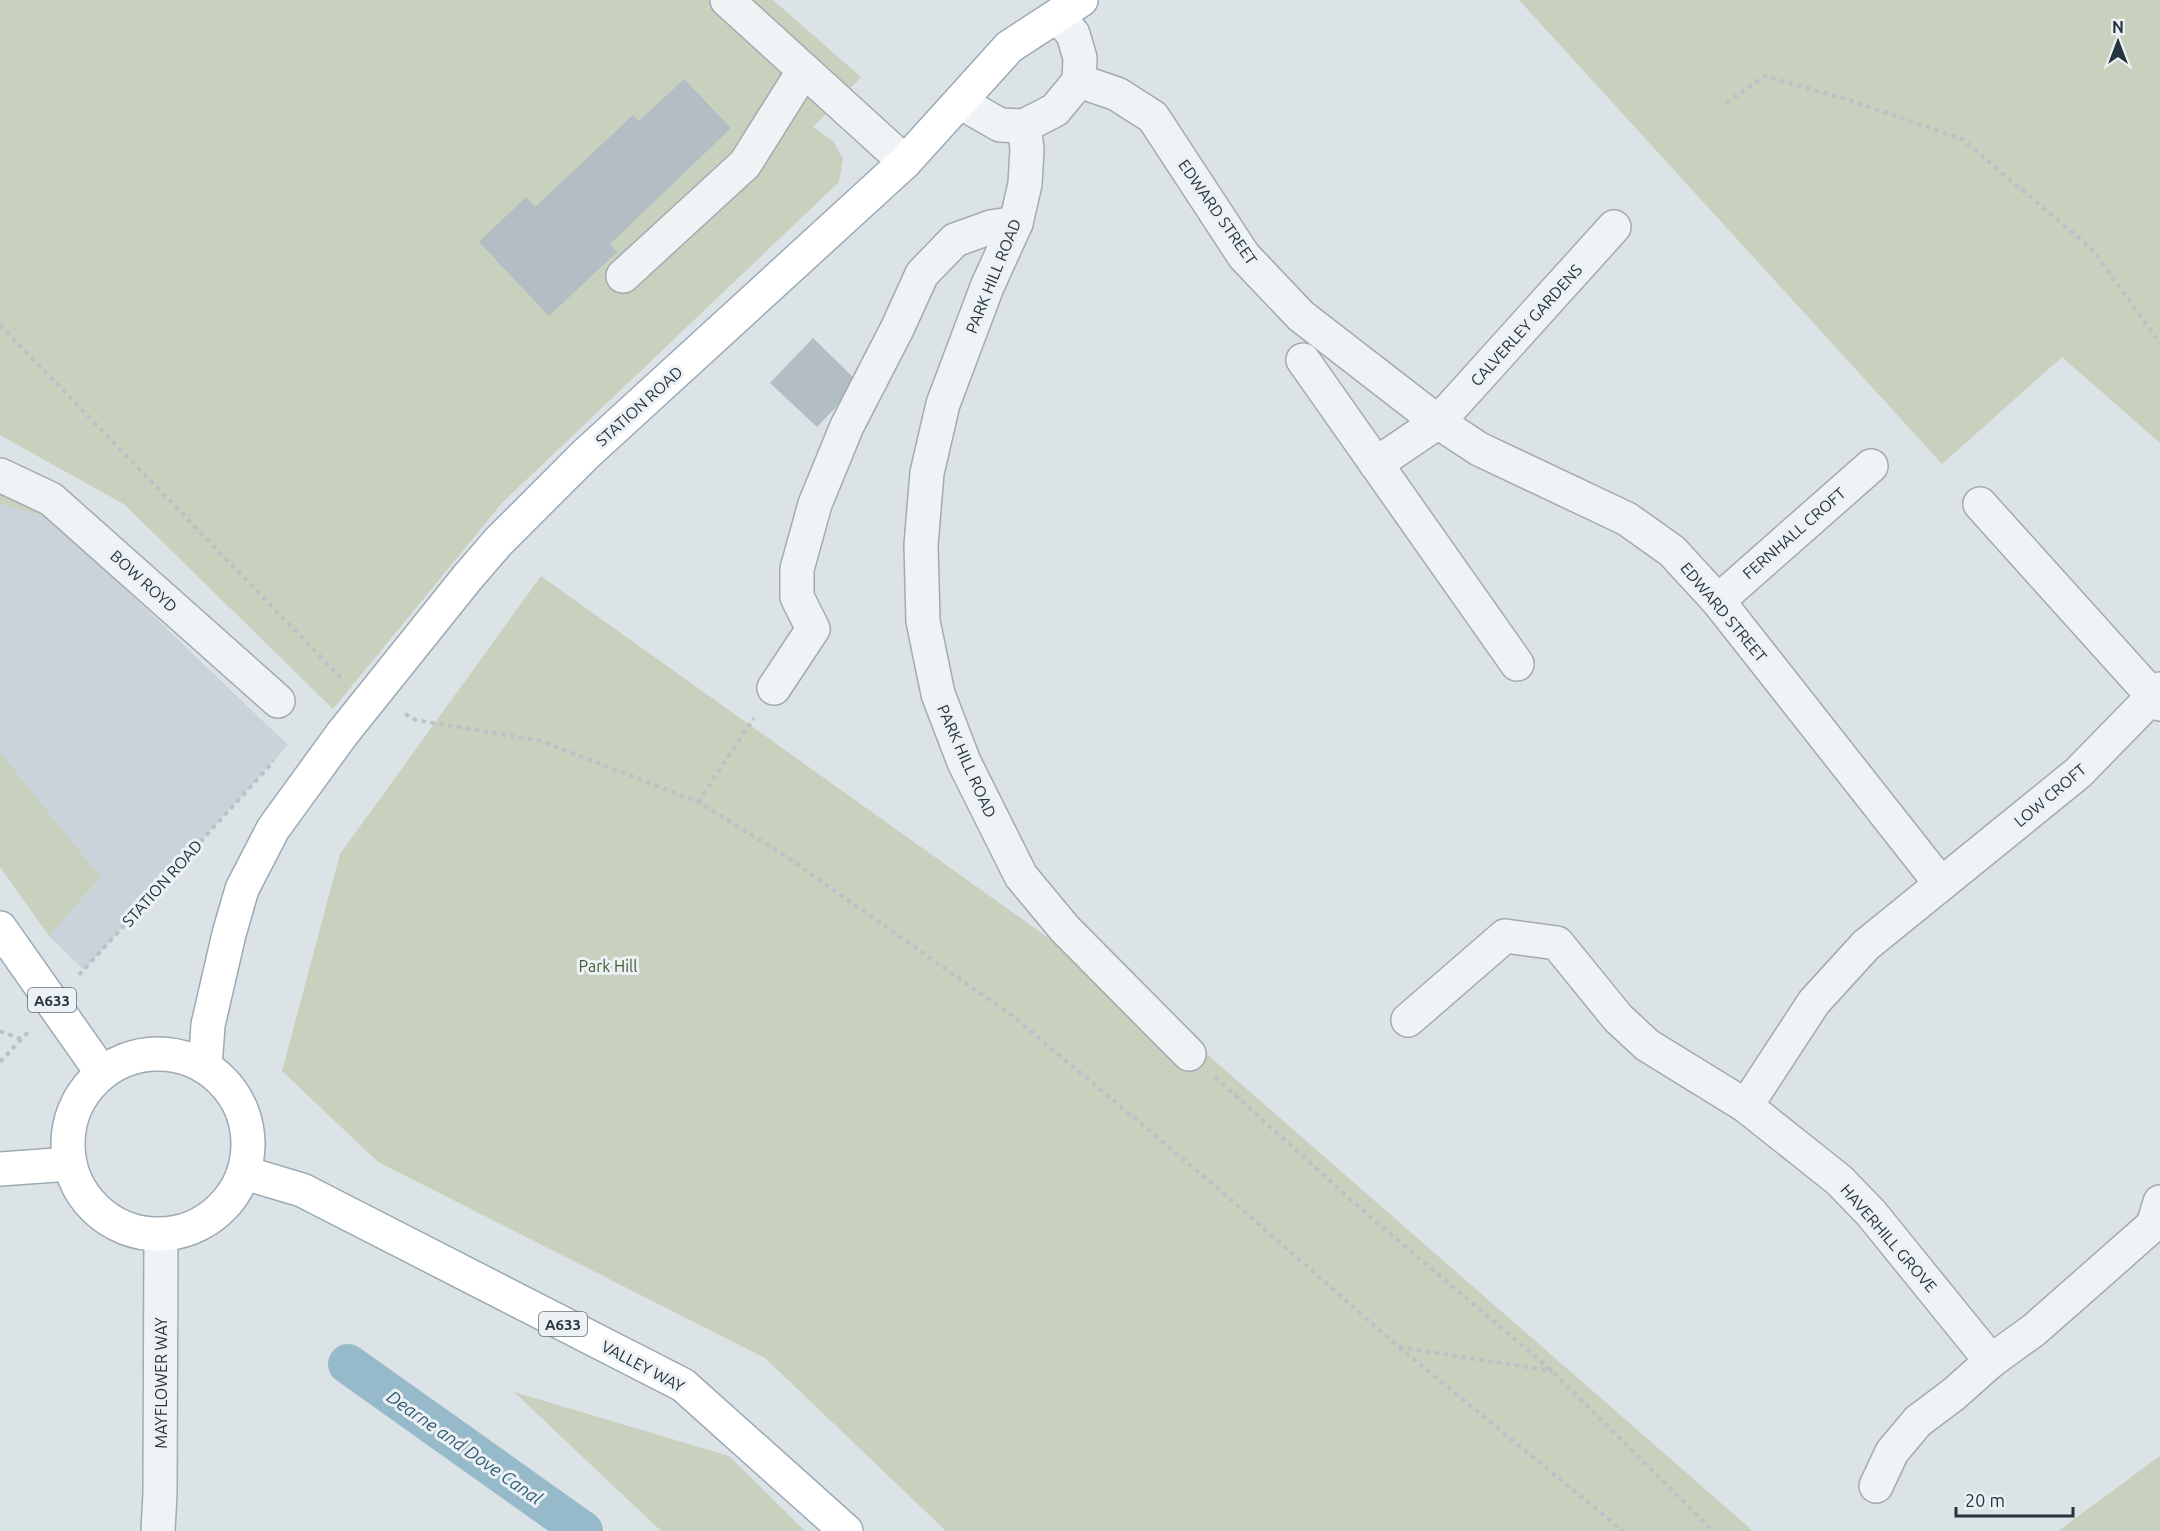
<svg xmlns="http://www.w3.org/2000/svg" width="2160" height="1531" viewBox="0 0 2160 1531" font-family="Ubuntu,sans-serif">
<rect width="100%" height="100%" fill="#dce3e7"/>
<polygon fill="#cad3d9" points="0,504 51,518 288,745 84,970 49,936 101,877 0,752"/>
<g fill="#c7d1bd">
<polygon points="0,0 773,0 861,77 813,127 833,141 843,159 839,182 502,503 333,709 125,505 0,435"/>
<polygon points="1519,0 2160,0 2160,443 2062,357 1942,464"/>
<polygon points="0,492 51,518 0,504"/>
<polygon points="541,576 1186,1036 1753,1531 946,1531 765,1358 378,1162 282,1071 340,854"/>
<polygon points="0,752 101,877 49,936 0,867"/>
<polygon points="514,1392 729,1456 805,1531 661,1531"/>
<polygon points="2160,1456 2160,1531 2058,1531"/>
</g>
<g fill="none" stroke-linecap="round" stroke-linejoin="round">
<polyline stroke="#96bac9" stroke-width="40" points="348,1364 583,1531"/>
</g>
<g fill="#b3bdc4">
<polygon points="684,79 731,128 610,244 617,252 549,316 479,242 526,197 535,207 633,115 639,121"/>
<polygon points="813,338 859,383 817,427 770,383"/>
</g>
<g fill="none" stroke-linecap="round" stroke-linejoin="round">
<g stroke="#a2abb1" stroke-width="36">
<g id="minor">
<polyline points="727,0 905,162"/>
<polyline points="1079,81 1117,94 1153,117 1244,256 1301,316 1438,422 1479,449 1627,519 1672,551 1718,601 1941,884"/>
<polyline points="960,102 1000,125 1024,126 1055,110 1079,81 1080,58 1073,34 1057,16"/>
<polyline points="1024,126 1027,149 1025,184 1016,223 987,287 943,404 927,473 921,545 923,621 938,694 964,762 1021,876 1065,929 1189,1054"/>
<polyline points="623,276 745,164 804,70"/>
<polyline points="1303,360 1517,664"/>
<polyline points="1376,464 1438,422 1614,227"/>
<polyline points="0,475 51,499 278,701"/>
<polyline points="1980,504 2160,704"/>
<polyline points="1718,601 1871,466"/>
<polyline points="774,688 813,629 797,597 797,569 815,504 847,426 897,329 922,274 955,240 991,227 1016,223"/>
<polyline points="1408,1020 1505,936 1557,943 1618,1018 1647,1045 1746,1106 1839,1180 1871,1213 1991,1361 1954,1394 1918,1421 1892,1452 1876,1486"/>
<polyline points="1746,1106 1814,1002 1866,945 2078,773 2160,689"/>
<polyline points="1991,1361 2034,1330 2153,1225 2160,1202"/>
<polyline points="158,1531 160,1493 161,1235"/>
</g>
</g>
<g stroke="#9baab3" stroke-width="36">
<g id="major">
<polyline points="467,578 498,542 586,454 905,162 1009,47 1081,0"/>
<polyline points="0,928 102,1073"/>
<circle cx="158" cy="1144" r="90"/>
<polyline points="205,1067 208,1025 229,934 242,889 273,829 342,734"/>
<polyline points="0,1169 70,1164"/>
<polyline points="245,1173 302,1190 683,1385 846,1531"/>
</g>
</g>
<g stroke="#bbc1c5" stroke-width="4" stroke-dasharray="4.5 4.5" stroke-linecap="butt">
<polyline points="1726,103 1765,76 1852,101 1962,139 2092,249 2160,343"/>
<polyline points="0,325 341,678"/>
<polyline points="405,714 416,720 541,741 698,802 781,853 1014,1017 1221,1191 1399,1347 1623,1531"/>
<polyline points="698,802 754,718"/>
<polyline points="79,975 274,761"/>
<polyline points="0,1031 21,1039"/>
<polyline points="0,1062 28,1032"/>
<polyline points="1215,1077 1367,1214 1552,1371 1713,1531"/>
<polyline points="1399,1347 1552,1371"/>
</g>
<use href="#minor" stroke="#eff3f5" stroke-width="33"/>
<use href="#major" stroke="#fff" stroke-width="33"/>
<g stroke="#9baab3" stroke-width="36" stroke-linecap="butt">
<polyline id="major-bridge" points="342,734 467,578"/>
</g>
<use href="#major-bridge" stroke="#fff" stroke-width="33"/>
</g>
<g text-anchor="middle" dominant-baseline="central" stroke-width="6" stroke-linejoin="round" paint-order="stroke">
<g fill="#ecf1f5" stroke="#616d75" stroke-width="1.5">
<rect x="28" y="988" width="48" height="24" rx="4.5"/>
<rect x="539" y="1312" width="48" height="24" rx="4.5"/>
</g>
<g font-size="15" font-weight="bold" fill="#26343e">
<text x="52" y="1000">A633</text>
<text x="563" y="1324">A633</text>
</g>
<g font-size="16" fill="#26343e" stroke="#ecf1f5">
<text transform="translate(1218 212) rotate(55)">EDWARD STREET</text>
<text transform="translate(993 276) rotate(-68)">PARK HILL ROAD</text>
<text transform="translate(1526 325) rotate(-48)">CALVERLEY GARDENS</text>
<text transform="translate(639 406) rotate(-42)">STATION ROAD</text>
<text transform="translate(1794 533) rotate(-41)">FERNHALL CROFT</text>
<text transform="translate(144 581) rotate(42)">BOW ROYD</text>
<text transform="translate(1724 612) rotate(50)">EDWARD STREET</text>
<text transform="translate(967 761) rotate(66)">PARK HILL ROAD</text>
<text transform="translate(2050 795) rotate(-40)">LOW CROFT</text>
<text transform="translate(162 883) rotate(-48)">STATION ROAD</text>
<text transform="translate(1889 1238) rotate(49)">HAVERHILL GROVE</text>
<text transform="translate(643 1366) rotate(28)">VALLEY WAY</text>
<text transform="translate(161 1383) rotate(-90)">MAYFLOWER WAY</text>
</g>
<g font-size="16" fill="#435a33" stroke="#ecf1f5">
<text x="608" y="966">Park Hill</text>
</g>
<g font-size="18" font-style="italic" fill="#2f5c72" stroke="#ecf1f5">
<text transform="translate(465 1447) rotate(35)">Dearne and Dove Canal</text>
</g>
</g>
<g transform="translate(2118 42)" stroke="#ecf1f5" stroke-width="4.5" paint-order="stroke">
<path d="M0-4.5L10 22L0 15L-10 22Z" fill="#26343e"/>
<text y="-9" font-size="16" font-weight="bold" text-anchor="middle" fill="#26343e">N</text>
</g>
<path d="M1956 1507v9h117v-9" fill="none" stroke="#26343e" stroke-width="3"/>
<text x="1965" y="1507" font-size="18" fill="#26343e" stroke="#ecf1f5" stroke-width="4.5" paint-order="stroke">20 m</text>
</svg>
